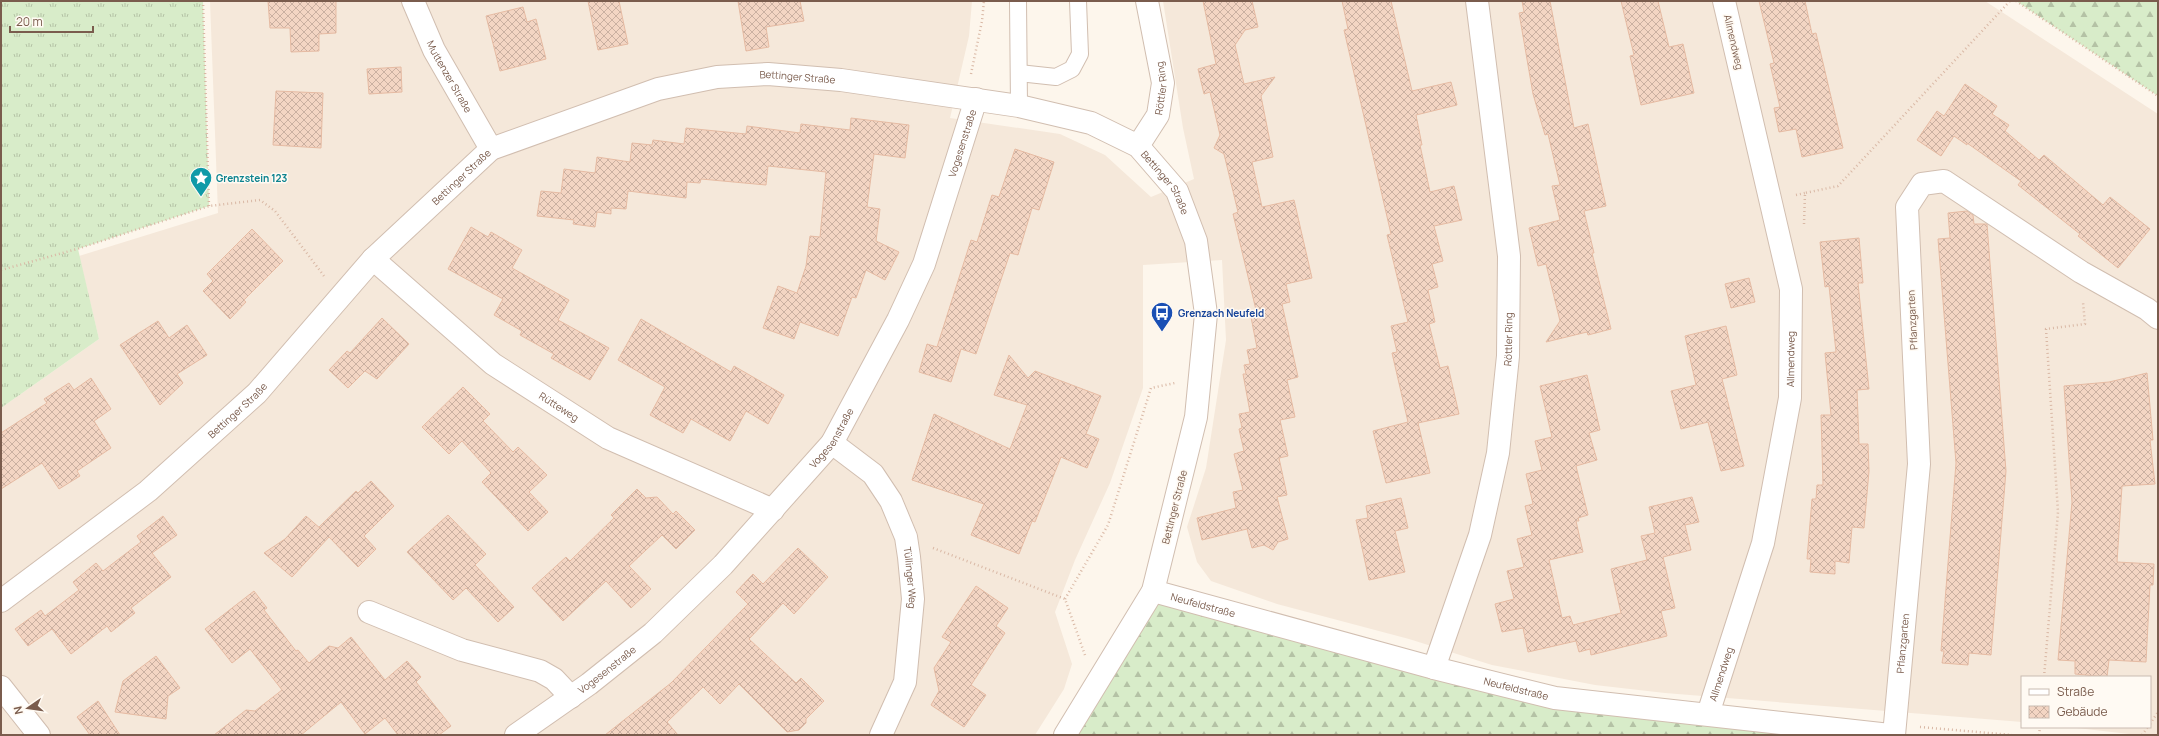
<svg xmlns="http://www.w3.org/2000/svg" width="2159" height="736" viewBox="0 0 2159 736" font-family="Manrope,sans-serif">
<defs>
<pattern id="grass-tufts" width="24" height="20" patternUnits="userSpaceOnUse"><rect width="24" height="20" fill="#d8ecc9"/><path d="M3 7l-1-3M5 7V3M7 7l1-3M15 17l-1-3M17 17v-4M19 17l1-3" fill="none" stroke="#b4c2a5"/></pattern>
<pattern id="forest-firs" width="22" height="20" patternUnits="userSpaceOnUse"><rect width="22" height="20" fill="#d8ecc9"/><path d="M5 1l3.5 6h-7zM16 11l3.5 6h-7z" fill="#b4c2a5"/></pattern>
<pattern id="building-cross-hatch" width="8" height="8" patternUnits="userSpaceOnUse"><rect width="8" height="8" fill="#f3d5c3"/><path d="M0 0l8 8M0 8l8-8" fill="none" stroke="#cab0a1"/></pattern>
</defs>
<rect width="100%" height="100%" fill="#fdf6ec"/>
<polygon fill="#f5e8da" points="210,1 972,1 969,36 950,118 1060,134 1105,155 1151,197 1194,179 1183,128 1163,1 1985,1 2158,114 2158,735 2138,735 2068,727 2150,727 2150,677 2022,677 2022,722 1665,693 1595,685 1492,665 1409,639 1277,604 1211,581 1197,562 1187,527 1206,468 1226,340 1222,260 1143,265 1143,388 1110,483 1075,560 1055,612 1072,664 1064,689 1035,735 1,735 1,408 99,339 79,256 218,213"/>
<polygon fill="url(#grass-tufts)" points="1,1 203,1 209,206 78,249 99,339 1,408"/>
<g fill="url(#forest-firs)">
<polygon points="2016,1 2158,1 2158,96"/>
<polygon points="1153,591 1555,698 1889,735 1065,735"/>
</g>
<g fill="url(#building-cross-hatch)" stroke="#e6bba3">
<polygon points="268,1 336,1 336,33 319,34 319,51 291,52 290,28 270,28"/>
<polygon points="588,1 619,1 628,44 598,50"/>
<polygon points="738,1 800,1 804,21 766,27 769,47 746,51"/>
<polygon points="1203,1 1252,1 1258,27 1245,30 1235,45 1244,84 1275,77 1261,96 1273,157 1252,162 1262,207 1294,200 1312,278 1286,284 1290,302 1282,304 1298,377 1287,380 1295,417 1280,420 1288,456 1279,458 1287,495 1277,497 1288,539 1278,542 1273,550 1264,545 1252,548 1247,529 1202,540 1197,518 1236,508 1233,492 1243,490 1234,454 1244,451 1239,429 1242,428 1239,414 1250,412 1243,374 1246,374 1244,365 1250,364 1247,350 1257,348 1250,312 1256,310 1233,214 1238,212 1224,154 1214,148 1220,135 1210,92 1204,94 1198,69 1216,64"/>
<polygon points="1342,1 1391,1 1412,91 1451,82 1457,105 1416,115 1422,145 1420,145 1430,192 1454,186 1462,220 1434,226 1443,261 1432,264 1438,287 1428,290 1435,322 1429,324 1440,368 1448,366 1459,414 1418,423 1430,473 1386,483 1373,431 1408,422 1392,353 1397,352 1391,326 1408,322 1387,235 1391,234 1344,30 1348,29"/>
<polygon points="1522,1 1550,1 1574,128 1588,124 1606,206 1584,211 1594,253 1592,253 1611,329 1588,335 1587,332 1546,342 1560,321 1546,264 1538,266 1529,228 1560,220 1552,186 1560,185 1548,134 1545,135 1533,94 1519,13 1524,12"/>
<polygon points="1621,1 1658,1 1669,47 1683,44 1694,93 1641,105 1630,56 1634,55"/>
<polygon points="1759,1 1805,1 1812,34 1816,33 1843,148 1802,157 1796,129 1779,132 1774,108 1780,107 1770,64 1774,63"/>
<polygon points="523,7 527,22 536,19 546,59 500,71 486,16"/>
<polygon points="401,67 402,92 369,94 367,69"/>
<polygon points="1965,84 1997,106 1992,114 2009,125 2005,131 2039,160 2044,155 2103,205 2110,197 2150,229 2118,268 2078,236 2080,234 2018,185 2021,181 1967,143 1967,145 1954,136 1941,156 1917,140 1937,111 1944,116"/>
<polygon points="276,91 323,93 321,148 273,145"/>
<polygon points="851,118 909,125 905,158 874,154 867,207 880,209 876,241 899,252 885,280 866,270 856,298 852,297 838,336 800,322 794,339 763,328 778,286 797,293 806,266 810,236 820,237 826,172 768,166 766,185 701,179 700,183 687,182 686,198 628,191 626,209 611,208 611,214 597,212 595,227 573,224 574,220 537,216 541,191 561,193 564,169 595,173 597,157 630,162 632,143 652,145 653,140 684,144 686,128 746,134 747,126 800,133 801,124 850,130"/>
<polygon points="1015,149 1054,162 1039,210 1032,208 1018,255 1010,253 976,354 961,349 951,382 919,372 927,344 937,347 971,240 977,242 992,195 999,197"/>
<polygon points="1967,211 1973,215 1974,224 1987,224 2006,471 1991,655 1969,653 1968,665 1942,663 1944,651 1941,651 1956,463 1938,239 1950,238 1948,213"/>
<polygon points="471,227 488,237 491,232 522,250 512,268 569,300 558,320 609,348 590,380 551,358 554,354 520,335 522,331 494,315 503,299 448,269"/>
<polygon points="252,229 283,261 244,300 246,302 230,319 203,291 213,281 207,274"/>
<polygon points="1859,238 1863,283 1858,283 1869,389 1857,390 1859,444 1868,444 1869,471 1864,528 1852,527 1849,563 1835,561 1835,574 1810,572 1811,559 1807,559 1812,499 1816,499 1817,485 1823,485 1821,415 1831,415 1825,353 1836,352 1829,286 1825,287 1820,242"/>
<polygon points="1749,278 1755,302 1731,308 1725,284"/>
<polygon points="382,318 409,344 377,379 365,371 348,388 329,370 347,351 350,353"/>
<polygon points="641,319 731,372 734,366 784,395 768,424 746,411 730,441 691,419 683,433 650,415 665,387 618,360"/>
<polygon points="158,321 169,338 187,325 207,355 177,374 183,383 160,405 120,345"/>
<polygon points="1726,326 1737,375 1722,379 1744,466 1721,471 1708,422 1681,429 1671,391 1696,385 1685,336"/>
<polygon points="1009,355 1028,378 1035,371 1101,396 1086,434 1099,439 1087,468 1061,457 1035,522 1032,521 1019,554 971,535 984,504 912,480 934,414 1010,449 1027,405 994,395"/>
<polygon points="2147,373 2153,440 2150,440 2155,484 2122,486 2117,562 2154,564 2153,585 2150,585 2146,662 2109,660 2107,677 2075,674 2075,661 2058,660 2072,502 2064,386 2109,382"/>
<polygon points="1587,375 1600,430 1589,433 1597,460 1576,466 1588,515 1578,518 1579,521 1576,521 1583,552 1549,560 1562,618 1570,616 1573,625 1621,613 1611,569 1647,560 1641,536 1655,533 1649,507 1692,497 1699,522 1685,525 1691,550 1663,557 1675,608 1661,611 1667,636 1591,655 1590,649 1579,652 1576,641 1528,652 1523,628 1502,632 1495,604 1514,599 1507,571 1524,567 1517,539 1532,535 1525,506 1533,504 1526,474 1542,470 1535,441 1552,437 1540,386"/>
<polygon points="91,378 111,409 94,421 111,448 77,471 80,476 59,489 42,463 1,489 1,433 47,403 44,399 69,383 74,390"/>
<polygon points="463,387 490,414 483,421 513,452 518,447 547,475 529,492 548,512 528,531 482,482 491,473 462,441 449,454 422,427"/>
<polygon points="371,481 394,506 364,536 376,549 358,567 329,537 292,577 264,553 285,539 306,516 321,529 319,527 356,491 358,493"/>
<polygon points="637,489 646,498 657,497 673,514 676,511 695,530 676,549 662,535 629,566 651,589 631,608 606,581 563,621 532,588 566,557 570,561 614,518 611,515"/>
<polygon points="1401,498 1408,528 1395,531 1405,572 1369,580 1356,520 1368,518 1366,506"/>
<polygon points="448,515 486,554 475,565 514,607 498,622 466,588 453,600 407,552"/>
<polygon points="163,516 177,535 152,553 171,577 131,608 135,613 111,632 107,626 71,654 52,629 28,646 15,629 41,610 45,616 79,590 73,582 96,563 103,571 141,542 137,536"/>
<polygon points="798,548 828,577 794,614 783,603 749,639 796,683 801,678 824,701 806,719 806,723 799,730 787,732 739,684 720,704 703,687 667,722 678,735 605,735 671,683 748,604 736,592 753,574 763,584"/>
<polygon points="976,586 1008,608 996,626 1005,633 971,685 986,695 964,727 931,705 939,691 934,668 951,642 942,637"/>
<polygon points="254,591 267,608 264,610 296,651 298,650 309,663 329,646 338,648 351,637 385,680 407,661 421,677 416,682 451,726 439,735 398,735 385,718 365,734 341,702 301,735 214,735 246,710 255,711 282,690 250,649 232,663 205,629"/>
<polygon points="156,656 180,688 168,696 166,719 115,712 123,681"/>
<polygon points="98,701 120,735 90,735 77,717"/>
</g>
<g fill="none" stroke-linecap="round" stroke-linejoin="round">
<g stroke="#d1beb0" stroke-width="18">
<g id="lane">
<polyline points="1018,1 1019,106"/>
<polyline points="1019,73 1056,77 1072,69 1080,54 1078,1"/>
</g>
</g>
<g stroke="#d1beb0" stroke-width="24">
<g id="street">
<path id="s1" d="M 413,1 L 434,50 L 491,149"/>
<path id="s2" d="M 1138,146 L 1158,115 L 1163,83 L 1147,1"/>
<path id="s3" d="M 373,259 L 493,364 L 608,438 L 773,510"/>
<path id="s4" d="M 832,443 L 873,474 L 891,501 L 906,537 L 909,557 L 913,599 L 905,682 L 881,735"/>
<path id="s5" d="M 1153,591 L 1434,668 L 1555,698 L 1890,735"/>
<path id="s6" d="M 1,601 L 148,491 L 257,393 L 373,259 L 491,149 L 658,89 L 717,77 L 768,74 L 841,80 L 1019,106 L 1091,123 L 1138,146 L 1177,191 L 1196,241 L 1206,314 L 1196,417 L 1153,591 L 1065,735"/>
<polyline points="369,612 462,650 540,671 554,679 571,697"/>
<path id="s7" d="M 1434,668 L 1480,535 L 1498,453 L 1508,356 L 1509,256 L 1477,1"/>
<polyline points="1,687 39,735"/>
<path id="s8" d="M 1708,714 L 1763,543 L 1790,398 L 1791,289 L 1724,1"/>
<path id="s9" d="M 516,735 L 589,684 L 653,633 L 723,565 L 832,443 L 898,320 L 924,264 L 976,99"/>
<path id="s10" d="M 1894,735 L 1919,464 L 1907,207 L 1922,184 L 1944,181 L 2081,272 L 2147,309 L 2158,318"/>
</g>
</g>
<g stroke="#d9b8a5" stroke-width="2.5" stroke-dasharray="1 3" stroke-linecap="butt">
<polyline points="203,1 209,206"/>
<polyline points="2016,1 2158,96"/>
<polyline points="971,74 982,21 984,1"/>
<polyline points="1796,195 1805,193"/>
<polyline points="1804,224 1805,193 1838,186 2010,1"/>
<polyline points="1,270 77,249 209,206 260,200 275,211 324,276"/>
<polyline points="933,548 1065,599 1085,655"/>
<polyline points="1065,599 1108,525 1151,388 1175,383"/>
<polyline points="2044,677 2058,512 2046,329 2085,324 2083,302"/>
<polyline points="2150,724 2158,712"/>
<polyline points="1920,727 2012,735"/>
<polyline points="2039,735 2040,727"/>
<polyline points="2142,735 2148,727"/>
</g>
<use href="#lane" stroke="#fff" stroke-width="16"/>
<use href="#street" stroke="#fff" stroke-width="22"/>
</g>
<defs>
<g id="sight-pin" transform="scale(1.15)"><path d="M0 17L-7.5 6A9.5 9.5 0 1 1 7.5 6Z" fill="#0f9aa8" stroke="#fffaf3"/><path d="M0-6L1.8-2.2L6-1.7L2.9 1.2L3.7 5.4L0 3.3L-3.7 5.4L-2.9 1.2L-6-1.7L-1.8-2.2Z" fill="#fff"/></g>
<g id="bus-pin" transform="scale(1.15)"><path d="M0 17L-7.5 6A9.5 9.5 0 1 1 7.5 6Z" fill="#1a4fb4" stroke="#fffaf3"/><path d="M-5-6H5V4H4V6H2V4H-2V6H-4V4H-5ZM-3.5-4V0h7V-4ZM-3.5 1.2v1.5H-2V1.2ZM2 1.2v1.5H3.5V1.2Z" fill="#fff"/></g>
</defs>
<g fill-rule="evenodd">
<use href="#sight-pin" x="201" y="178"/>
<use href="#bus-pin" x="1162" y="313"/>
</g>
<g text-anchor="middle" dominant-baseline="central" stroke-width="3" stroke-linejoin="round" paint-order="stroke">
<g font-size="10" fill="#7a5c4d" stroke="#fffaf3">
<text transform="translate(1734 42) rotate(77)">Allmendweg</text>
<text stroke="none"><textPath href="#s1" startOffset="84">Muttenzer Straße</textPath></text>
<text stroke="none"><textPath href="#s6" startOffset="987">Bettinger Straße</textPath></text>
<text stroke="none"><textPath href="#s2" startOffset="64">Röttler Ring</textPath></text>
<text stroke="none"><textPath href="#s9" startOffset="760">Vogesenstraße</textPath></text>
<text stroke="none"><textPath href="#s6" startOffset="628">Bettinger Straße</textPath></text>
<text stroke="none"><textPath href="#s6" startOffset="1383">Bettinger Straße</textPath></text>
<text transform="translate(1912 320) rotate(-93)">Pflanzgarten</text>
<text stroke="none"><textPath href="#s7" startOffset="339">Röttler Ring</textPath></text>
<text stroke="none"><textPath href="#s8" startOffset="366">Allmendweg</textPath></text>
<text stroke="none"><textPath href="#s3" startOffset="238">Rütteweg</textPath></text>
<text stroke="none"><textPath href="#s6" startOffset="304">Bettinger Straße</textPath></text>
<text stroke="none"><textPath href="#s9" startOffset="436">Vogesenstraße</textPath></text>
<text transform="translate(1174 507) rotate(-76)">Bettinger Straße</text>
<text stroke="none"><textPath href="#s4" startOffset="164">Tüllinger Weg</textPath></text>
<text stroke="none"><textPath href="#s5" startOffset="52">Neufeldstraße</textPath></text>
<text stroke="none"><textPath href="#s10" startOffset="92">Pflanzgarten</textPath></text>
<text stroke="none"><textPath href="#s9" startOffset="112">Vogesenstraße</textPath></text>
<text stroke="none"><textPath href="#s8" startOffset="42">Allmendweg</textPath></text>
<text stroke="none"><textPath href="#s5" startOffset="376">Neufeldstraße</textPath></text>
</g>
<g font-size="10" font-weight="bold" fill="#0d838f" stroke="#fffaf3" text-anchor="start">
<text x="216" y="178">Grenzstein 123</text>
</g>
<g font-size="10" font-weight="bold" fill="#164399" stroke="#fffaf3" text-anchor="start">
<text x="1178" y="313">Grenzach Neufeld</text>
</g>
</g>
<rect width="2159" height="736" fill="none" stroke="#7a5c4d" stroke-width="4"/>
<rect x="2021" y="676" width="130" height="52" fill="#fffaf3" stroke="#cabbb1"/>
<rect x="2029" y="689" width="20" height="6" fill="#ffffff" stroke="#cabbb1"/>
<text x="2057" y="696" font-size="12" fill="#7a5c4d">Straße</text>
<rect x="2029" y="706" width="20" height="12" fill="url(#building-cross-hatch)" stroke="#cabbb1"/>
<text x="2057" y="716" font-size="12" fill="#7a5c4d">Gebäude</text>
<g transform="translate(28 708) rotate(257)" stroke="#fffaf3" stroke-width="3" paint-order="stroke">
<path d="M0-3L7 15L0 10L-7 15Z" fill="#7a5c4d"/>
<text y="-6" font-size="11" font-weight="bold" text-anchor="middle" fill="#7a5c4d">N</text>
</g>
<path d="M10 26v6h83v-6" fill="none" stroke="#7a5c4d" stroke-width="2"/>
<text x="16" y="26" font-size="12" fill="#7a5c4d" stroke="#fffaf3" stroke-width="3" paint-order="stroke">20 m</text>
</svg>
